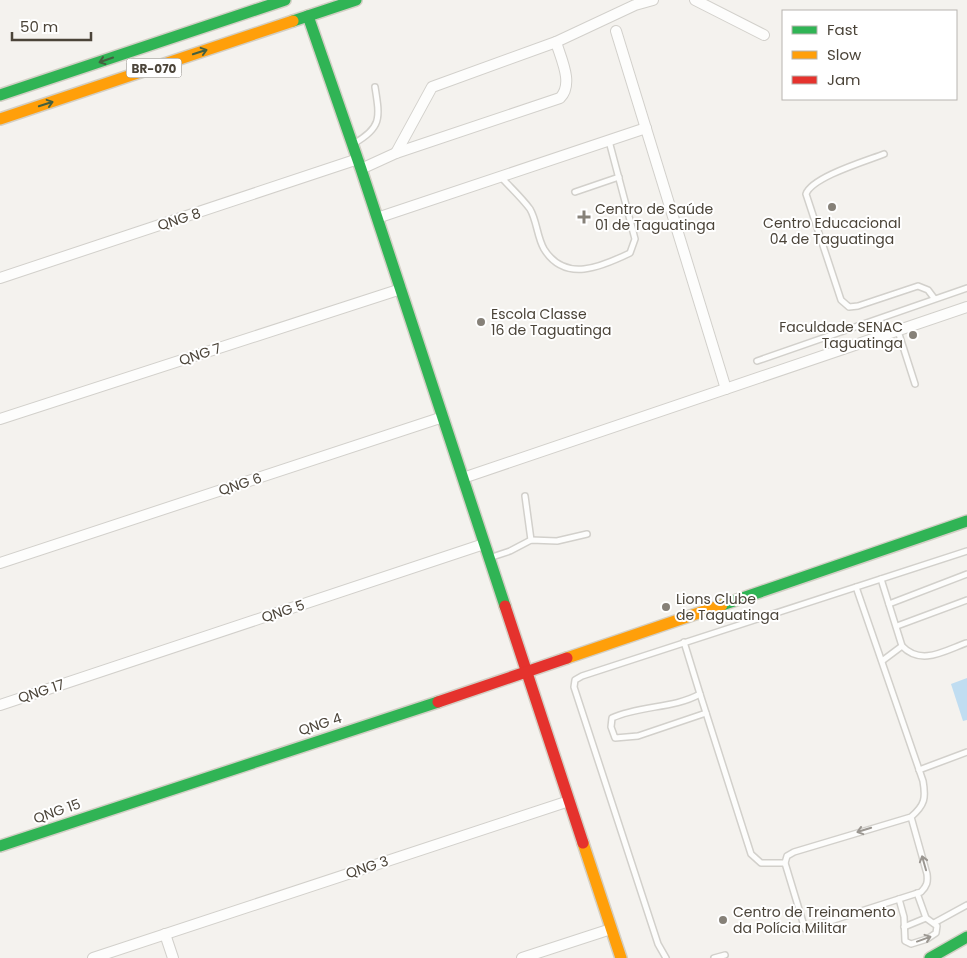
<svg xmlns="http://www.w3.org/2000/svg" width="967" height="958" viewBox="0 0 967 958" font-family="Poppins,sans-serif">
<rect width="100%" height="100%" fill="#f4f2ee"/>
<polygon fill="#c0ddf1" points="967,678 967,720 963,721 951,684"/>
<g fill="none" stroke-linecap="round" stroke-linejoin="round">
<g stroke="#d2d0cb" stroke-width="8">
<g id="lane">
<path d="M 353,144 C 382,128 380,118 375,87"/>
<path d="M 884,154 C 866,161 812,177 806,194 L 841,300 L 849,307 L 858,306 L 918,286 L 928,290 L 934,298"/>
<path d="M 501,177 C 510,187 522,198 530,209 C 537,221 537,237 544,249 C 565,283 601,267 630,253 L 635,239 L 609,141"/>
<polyline points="575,192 619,177"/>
<polyline points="898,331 915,384"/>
<polyline points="757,361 967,288"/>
<polyline points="525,496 531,540"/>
<polyline points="489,558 510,551 531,540 557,541 587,534"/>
<polyline points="881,579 902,646 882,661"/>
<path d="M 856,587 L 923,781 C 926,798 925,805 911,817 L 794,852 L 787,856 L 785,863 L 805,929 L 921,892 C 927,886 928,882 927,874 L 911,817"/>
<polyline points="889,604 967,574"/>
<polyline points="897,626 967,600"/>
<path d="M 684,642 L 700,694 C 673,709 640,705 612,718 L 611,727 L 615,738 L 638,736 L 706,713"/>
<path d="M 902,646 C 921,666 944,651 966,643"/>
<polyline points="700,694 751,854 761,863 785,863"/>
<polyline points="919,770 967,752"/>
<polyline points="899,899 904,917 905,941 911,944 927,939 936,933 937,926 926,918 917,893"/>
<polyline points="934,923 967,905"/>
<polyline points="904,927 926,918"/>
<polyline points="666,958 658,944 574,687 575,680 582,676 967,551"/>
<polyline points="714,958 725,955"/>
</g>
</g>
<g stroke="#d2d0cb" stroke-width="12">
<g id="street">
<polyline points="695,0 764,35"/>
<polyline points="616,31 726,389"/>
<polyline points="396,153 432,87 556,42 635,5 653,0"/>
<path d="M 361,169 L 396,153 L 560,98 C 574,84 561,59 556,42"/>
<polyline points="377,218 646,128"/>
<polyline points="0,278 358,159"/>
<polyline points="0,419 401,289"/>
<polyline points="463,478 967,307"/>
<polyline points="0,563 443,417"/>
<polyline points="0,705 484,544"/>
<polyline points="165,934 173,958"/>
<polyline points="93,958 569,801"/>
<polyline points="522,958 611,929"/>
</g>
</g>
<g stroke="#d3cfc5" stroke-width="14">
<g id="fast">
<polyline points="308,16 361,169 505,606"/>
<polyline points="293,21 356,0"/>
<polyline points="0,95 285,0"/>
<polyline points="722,605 967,521"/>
<polyline points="0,846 438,702"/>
<polyline points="930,958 967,937"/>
</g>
</g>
<g stroke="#d3cfc5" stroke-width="14">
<g id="slow">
<polyline points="0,119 293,21"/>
<polyline points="567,658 722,605"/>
<polyline points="583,843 621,958"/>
</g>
</g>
<g stroke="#d3cfc5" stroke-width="14">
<g id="jam">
<polyline points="505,606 583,843"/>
<polyline points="438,702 567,658"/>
</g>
</g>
<use href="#lane" stroke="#fdfdfc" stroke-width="5"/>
<use href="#street" stroke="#fdfdfc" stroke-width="10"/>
<use href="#fast" stroke="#30b455" stroke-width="11"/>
<use href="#slow" stroke="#ff9f0a" stroke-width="11"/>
<use href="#jam" stroke="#e5322d" stroke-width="11"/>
</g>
<defs><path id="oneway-shaft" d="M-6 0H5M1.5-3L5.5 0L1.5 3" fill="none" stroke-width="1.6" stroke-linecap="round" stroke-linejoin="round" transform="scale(1.25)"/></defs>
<g stroke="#446040">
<use href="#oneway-shaft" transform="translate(200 52) rotate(-18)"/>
<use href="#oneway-shaft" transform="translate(106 60) rotate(161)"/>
<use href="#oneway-shaft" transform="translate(46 104) rotate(-18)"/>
</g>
<g stroke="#9b9791">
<use href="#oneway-shaft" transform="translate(864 830) rotate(163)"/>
<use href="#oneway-shaft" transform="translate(924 863) rotate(-106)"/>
<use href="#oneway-shaft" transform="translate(924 939) rotate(-20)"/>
</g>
<g fill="#868178" stroke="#fff" stroke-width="2">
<circle cx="832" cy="207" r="5"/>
<path d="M581.5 209.5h5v5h5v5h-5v5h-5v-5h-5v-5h5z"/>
<circle cx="481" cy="322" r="5"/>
<circle cx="913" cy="335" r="5"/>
<circle cx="666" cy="607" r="5"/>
<circle cx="723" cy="920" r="5"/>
</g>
<g text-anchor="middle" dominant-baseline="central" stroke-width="4" stroke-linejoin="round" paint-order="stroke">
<rect fill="#fff" stroke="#817c74" stroke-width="1" x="126.5" y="58.5" width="55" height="19" rx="4"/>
<g font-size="12" font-weight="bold" fill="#4b4439">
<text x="154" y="68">BR-070</text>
</g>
<g font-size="14" fill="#4b4439" stroke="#fff" text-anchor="start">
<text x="595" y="209">Centro de Saúde<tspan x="595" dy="16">01 de Taguatinga</tspan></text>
<text x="832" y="223" text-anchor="middle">Centro Educacional<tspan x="832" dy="16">04 de Taguatinga</tspan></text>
<text x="491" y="314">Escola Classe<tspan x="491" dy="16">16 de Taguatinga</tspan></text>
<text x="903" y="327" text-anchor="end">Faculdade SENAC<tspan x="903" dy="16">Taguatinga</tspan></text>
<text x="676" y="599">Lions Clube<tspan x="676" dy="16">de Taguatinga</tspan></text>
<text x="733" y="912">Centro de Treinamento<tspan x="733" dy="16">da Polícia Militar</tspan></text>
</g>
<g font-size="14" fill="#4b4439" stroke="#fff">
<text transform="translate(179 219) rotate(-18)">QNG 8</text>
<text transform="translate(200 354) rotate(-18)">QNG 7</text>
<text transform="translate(240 484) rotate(-18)">QNG 6</text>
<text transform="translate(283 611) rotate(-18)">QNG 5</text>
<text transform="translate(41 691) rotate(-18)">QNG 17</text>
<text transform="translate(320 724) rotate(-18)">QNG 4</text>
<text transform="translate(57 811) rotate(-19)">QNG 15</text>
<text transform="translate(367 867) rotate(-18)">QNG 3</text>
</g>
</g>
<rect x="782" y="10" width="175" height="90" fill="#ffffff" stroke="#b7b4b0"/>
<rect x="792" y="26" width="25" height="8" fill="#30b455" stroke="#b7b4b0"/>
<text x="827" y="35" font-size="15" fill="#4b4439">Fast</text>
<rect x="792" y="51" width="25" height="8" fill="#ff9f0a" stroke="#b7b4b0"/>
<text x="827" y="60" font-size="15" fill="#4b4439">Slow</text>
<rect x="792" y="76" width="25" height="8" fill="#e5322d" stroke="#b7b4b0"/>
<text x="827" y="85" font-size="15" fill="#4b4439">Jam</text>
<path d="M12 32v8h79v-8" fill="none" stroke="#4b4439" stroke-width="2.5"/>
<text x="20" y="32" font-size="15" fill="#4b4439" stroke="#ffffff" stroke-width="4" paint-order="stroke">50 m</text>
</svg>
